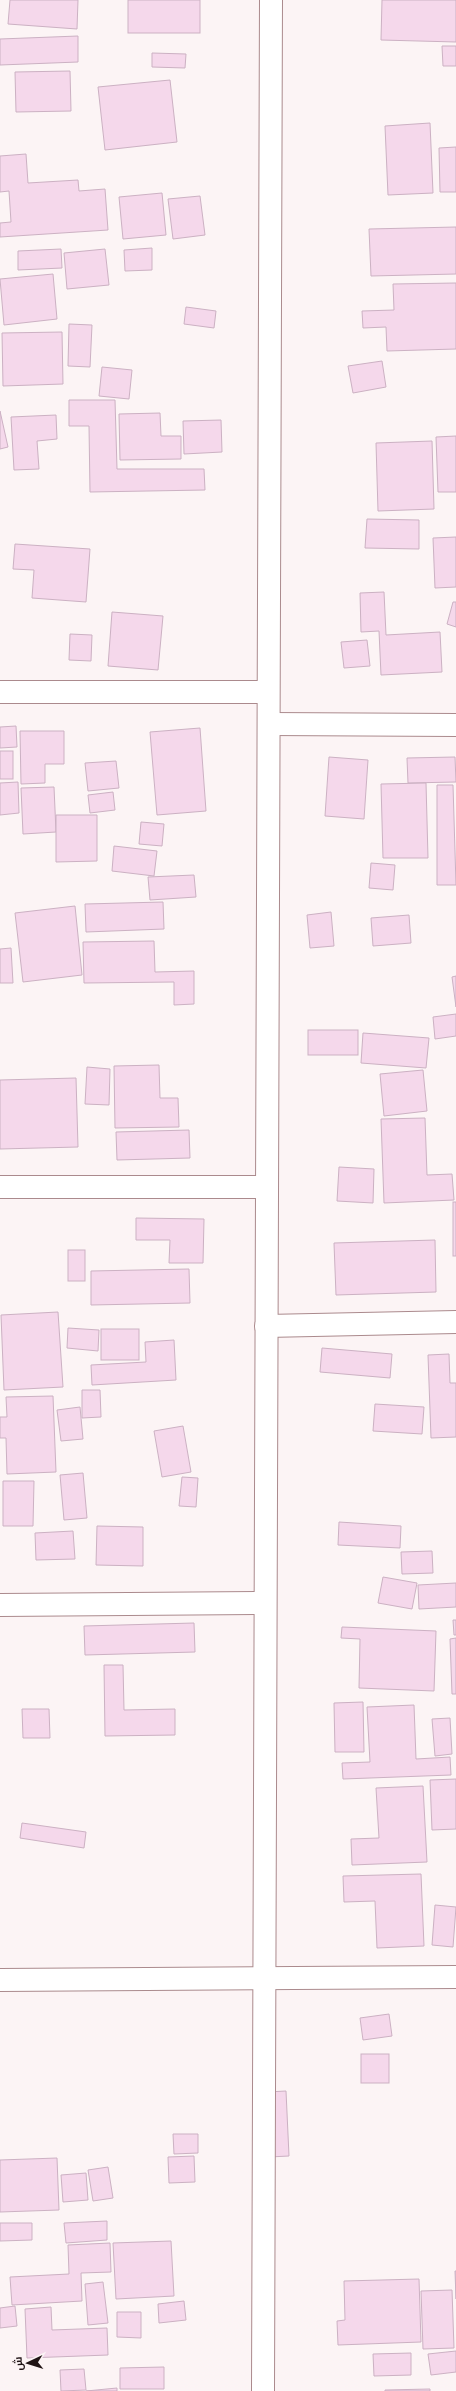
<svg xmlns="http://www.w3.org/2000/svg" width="456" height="2391" viewBox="0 0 456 2391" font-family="'Nunito Sans',Cairo,sans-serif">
<rect width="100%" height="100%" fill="#fcf4f5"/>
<g fill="#f5d8eb" stroke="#ccb1c3">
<polygon points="10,0 78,0 77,29 8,24"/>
<rect x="128" y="0" width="72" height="33"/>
<polygon points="382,0 456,0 456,42 381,40"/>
<polygon points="78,36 78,62 0,65 0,39"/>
<polygon points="442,46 456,46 456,66 443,66"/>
<polygon points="152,53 186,54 185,68 152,67"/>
<polygon points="70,71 71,111 16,112 15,72"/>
<polygon points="170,80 177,142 105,150 98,87"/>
<polygon points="430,123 433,193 388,195 385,126"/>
<polygon points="456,147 456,192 440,192 439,148"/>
<polygon points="26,154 28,183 78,180 79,191 105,189 108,230 0,237 0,223 11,222 9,191 0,192 0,156"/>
<polygon points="162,193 166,235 123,239 119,197"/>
<polygon points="200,196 205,235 173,239 168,199"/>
<polygon points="456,227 456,274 371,276 369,229"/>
<polygon points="152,248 152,270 125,271 124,250"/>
<polygon points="61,249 62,268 18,270 18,251"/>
<polygon points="105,249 109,285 67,289 64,253"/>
<polygon points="53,274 57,319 4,325 0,279"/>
<polygon points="456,283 456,349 387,351 386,327 363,328 362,311 394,310 393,284"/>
<polygon points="186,307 216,311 214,328 184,324"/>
<polygon points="69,324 92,325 90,367 68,366"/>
<polygon points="62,332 63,384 3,386 2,333"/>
<polygon points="382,361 386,387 353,393 348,366"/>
<polygon points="102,367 132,370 129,399 99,396"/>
<polygon points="69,400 115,400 117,469 204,469 205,490 90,492 89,426 69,426"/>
<polygon points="0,411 8,447 0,449"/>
<polygon points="160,413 161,436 181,436 181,459 120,460 119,414"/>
<polygon points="56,415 57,439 37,441 39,469 14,470 11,417"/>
<polygon points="221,420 222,452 184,454 183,421"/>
<polygon points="456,436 456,492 438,492 436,437"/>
<polygon points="432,441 434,509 378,511 376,443"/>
<polygon points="367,519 419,520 419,549 365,548"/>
<polygon points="456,537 456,587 435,588 433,538"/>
<polygon points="15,544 90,549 86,602 32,598 34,570 13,569"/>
<polygon points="384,592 386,635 440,632 442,672 381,675 379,631 361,632 360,593"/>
<polygon points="453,602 456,602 456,627 447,624"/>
<polygon points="112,612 163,616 158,670 108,666"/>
<polygon points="70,634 92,635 91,661 69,660"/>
<polygon points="367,640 370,666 344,668 341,642"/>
<polygon points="16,726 17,747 0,748 0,727"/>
<polygon points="200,728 206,811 157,815 150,732"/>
<polygon points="20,731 64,731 64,764 45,764 45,783 21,784"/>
<rect x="0" y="751" width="13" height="28"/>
<polygon points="329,757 368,760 364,819 325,816"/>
<polygon points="455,757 456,782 408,783 407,758"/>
<polygon points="116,761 119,788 88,791 85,763"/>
<polygon points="18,782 19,813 0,815 0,783"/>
<polygon points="426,783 428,858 383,858 381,784"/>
<polygon points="437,785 453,785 456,885 437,885"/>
<polygon points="54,787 56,832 23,834 21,788"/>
<polygon points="113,792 115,810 90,813 88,795"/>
<polygon points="56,815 97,815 97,861 56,862"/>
<polygon points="141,822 164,824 162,846 139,844"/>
<polygon points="114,846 157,851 154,876 112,871"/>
<polygon points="371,863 395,865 393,890 369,888"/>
<polygon points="194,875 196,897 150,900 148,877"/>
<polygon points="163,902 164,929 86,932 85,904"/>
<polygon points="75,906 82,975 23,982 15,913"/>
<polygon points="331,912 334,946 310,948 307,915"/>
<polygon points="409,915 411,943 373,946 371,918"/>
<polygon points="154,941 155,972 194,971 194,1004 174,1005 174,982 84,983 83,942"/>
<polygon points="11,948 13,983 0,983 0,949"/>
<polygon points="456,976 456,1007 452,977"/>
<polygon points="456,1014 456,1036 435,1039 433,1017"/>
<rect x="308" y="1030" width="50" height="25"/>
<polygon points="363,1033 429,1038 426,1068 361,1063"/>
<polygon points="159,1065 160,1098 178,1098 179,1127 115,1128 114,1066"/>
<polygon points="87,1067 110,1069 109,1105 85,1104"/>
<polygon points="423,1070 427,1111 384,1116 380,1074"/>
<polygon points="76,1078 78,1147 0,1149 0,1080"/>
<polygon points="425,1118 427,1175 452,1174 454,1200 384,1203 381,1119"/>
<polygon points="189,1130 190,1158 117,1160 116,1132"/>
<polygon points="339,1167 374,1169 373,1203 337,1201"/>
<rect x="453" y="1202" width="3" height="54"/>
<polygon points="136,1218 204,1219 203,1263 169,1263 170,1240 136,1240"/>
<polygon points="435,1240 436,1292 336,1295 334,1243"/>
<rect x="68" y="1250" width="17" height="31"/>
<polygon points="189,1269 190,1303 91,1305 91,1271"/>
<polygon points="58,1312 63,1387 4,1390 1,1315"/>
<polygon points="68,1328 99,1330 98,1351 67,1348"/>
<rect x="101" y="1329" width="38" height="31"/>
<polygon points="174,1340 176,1380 92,1385 91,1365 146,1362 145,1342"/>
<polygon points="322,1348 392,1354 390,1378 320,1372"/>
<polygon points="449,1354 450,1383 456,1383 456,1437 431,1438 428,1355"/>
<polygon points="82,1390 100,1390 101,1417 82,1418"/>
<polygon points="53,1396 56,1472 7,1474 6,1438 0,1438 0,1417 7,1417 6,1397"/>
<polygon points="375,1404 424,1407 422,1434 373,1431"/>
<polygon points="80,1407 83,1439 61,1441 57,1410"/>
<polygon points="183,1426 191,1472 162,1477 154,1431"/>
<polygon points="83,1473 87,1518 64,1520 60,1475"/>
<polygon points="182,1477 198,1478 196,1507 179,1506"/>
<polygon points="3,1481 34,1481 33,1526 3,1526"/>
<polygon points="339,1522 401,1526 400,1548 338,1545"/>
<polygon points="97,1526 143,1527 143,1566 96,1565"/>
<polygon points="73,1531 75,1559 36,1560 35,1533"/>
<polygon points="432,1551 433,1573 402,1574 401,1552"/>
<polygon points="383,1577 417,1583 412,1609 378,1603"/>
<polygon points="456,1583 456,1607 419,1609 418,1585"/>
<polygon points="453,1620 456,1620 456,1635 454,1635"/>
<polygon points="194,1623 195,1652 85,1655 84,1626"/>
<polygon points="342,1627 436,1631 434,1691 359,1688 360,1639 341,1638"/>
<polygon points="456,1638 456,1694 452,1694 450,1639"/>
<polygon points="104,1665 123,1665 124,1710 175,1709 175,1735 105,1736"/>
<polygon points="363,1702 364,1752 335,1752 334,1703"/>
<polygon points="414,1705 416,1759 450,1757 451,1775 343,1779 342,1763 370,1762 367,1707"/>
<polygon points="22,1709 49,1709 50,1738 23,1738"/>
<polygon points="450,1718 452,1754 435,1756 432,1719"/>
<polygon points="456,1779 456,1829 432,1830 430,1780"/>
<polygon points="423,1786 427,1862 352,1865 351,1839 379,1838 376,1788"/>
<polygon points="22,1823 86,1832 84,1848 20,1838"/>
<polygon points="421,1874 424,1946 377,1948 375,1901 344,1902 343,1876"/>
<polygon points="435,1905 456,1907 453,1947 432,1945"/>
<polygon points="389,2014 392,2036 363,2040 360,2018"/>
<rect x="361" y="2054" width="28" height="29"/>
<polygon points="286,2091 289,2156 269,2157 267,2092"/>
<polygon points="173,2134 198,2134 198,2153 174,2154"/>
<polygon points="194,2156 195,2182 169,2183 168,2157"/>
<polygon points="57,2158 59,2210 0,2212 0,2160"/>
<polygon points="108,2167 113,2198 93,2201 88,2170"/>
<polygon points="86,2173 88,2200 63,2202 61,2175"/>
<polygon points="107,2221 107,2240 66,2243 64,2223"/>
<polygon points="0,2223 32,2223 32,2240 0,2241"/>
<polygon points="171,2241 174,2296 116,2299 113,2243"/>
<polygon points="110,2243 111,2272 81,2273 82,2301 12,2305 10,2277 69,2274 68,2245"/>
<polygon points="455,2271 456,2271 456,2299"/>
<polygon points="419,2279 421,2342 338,2345 337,2321 345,2320 344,2281"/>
<polygon points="103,2282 108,2323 88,2325 85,2284"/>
<polygon points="452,2290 454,2348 423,2349 421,2291"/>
<polygon points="184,2301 186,2320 159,2323 158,2304"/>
<polygon points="15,2306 17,2326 0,2328 0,2308"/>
<polygon points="51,2307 52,2330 107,2328 108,2355 27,2358 25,2309"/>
<polygon points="117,2312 141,2312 141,2338 117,2337"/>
<polygon points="456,2351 456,2372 431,2375 428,2354"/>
<polygon points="411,2353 411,2375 374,2376 373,2354"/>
<polygon points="164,2367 164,2389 120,2389 120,2368"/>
<polygon points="84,2369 86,2390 61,2391 60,2370"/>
<polygon points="117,2388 117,2391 86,2391"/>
<polygon points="430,2389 430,2391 385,2391 385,2390"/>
</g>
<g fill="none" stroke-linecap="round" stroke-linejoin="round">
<g stroke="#ab8a8d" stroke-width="24">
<g id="minor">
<polyline points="0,692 268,692"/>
<polyline points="269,724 456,725"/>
<polyline points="0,1187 267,1187"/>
<polyline points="266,1326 456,1322"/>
<polyline points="0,1605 265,1603"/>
<polyline points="0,1980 456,1977"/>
<polyline points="263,2391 271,0"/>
</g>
</g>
<use href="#minor" stroke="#fff" stroke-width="22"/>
</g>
<g transform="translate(28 2363) rotate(266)" stroke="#fcf4f5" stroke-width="3" paint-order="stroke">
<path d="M0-3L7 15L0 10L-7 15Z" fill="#201415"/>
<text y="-6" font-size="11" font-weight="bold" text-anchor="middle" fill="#201415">ش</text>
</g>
</svg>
